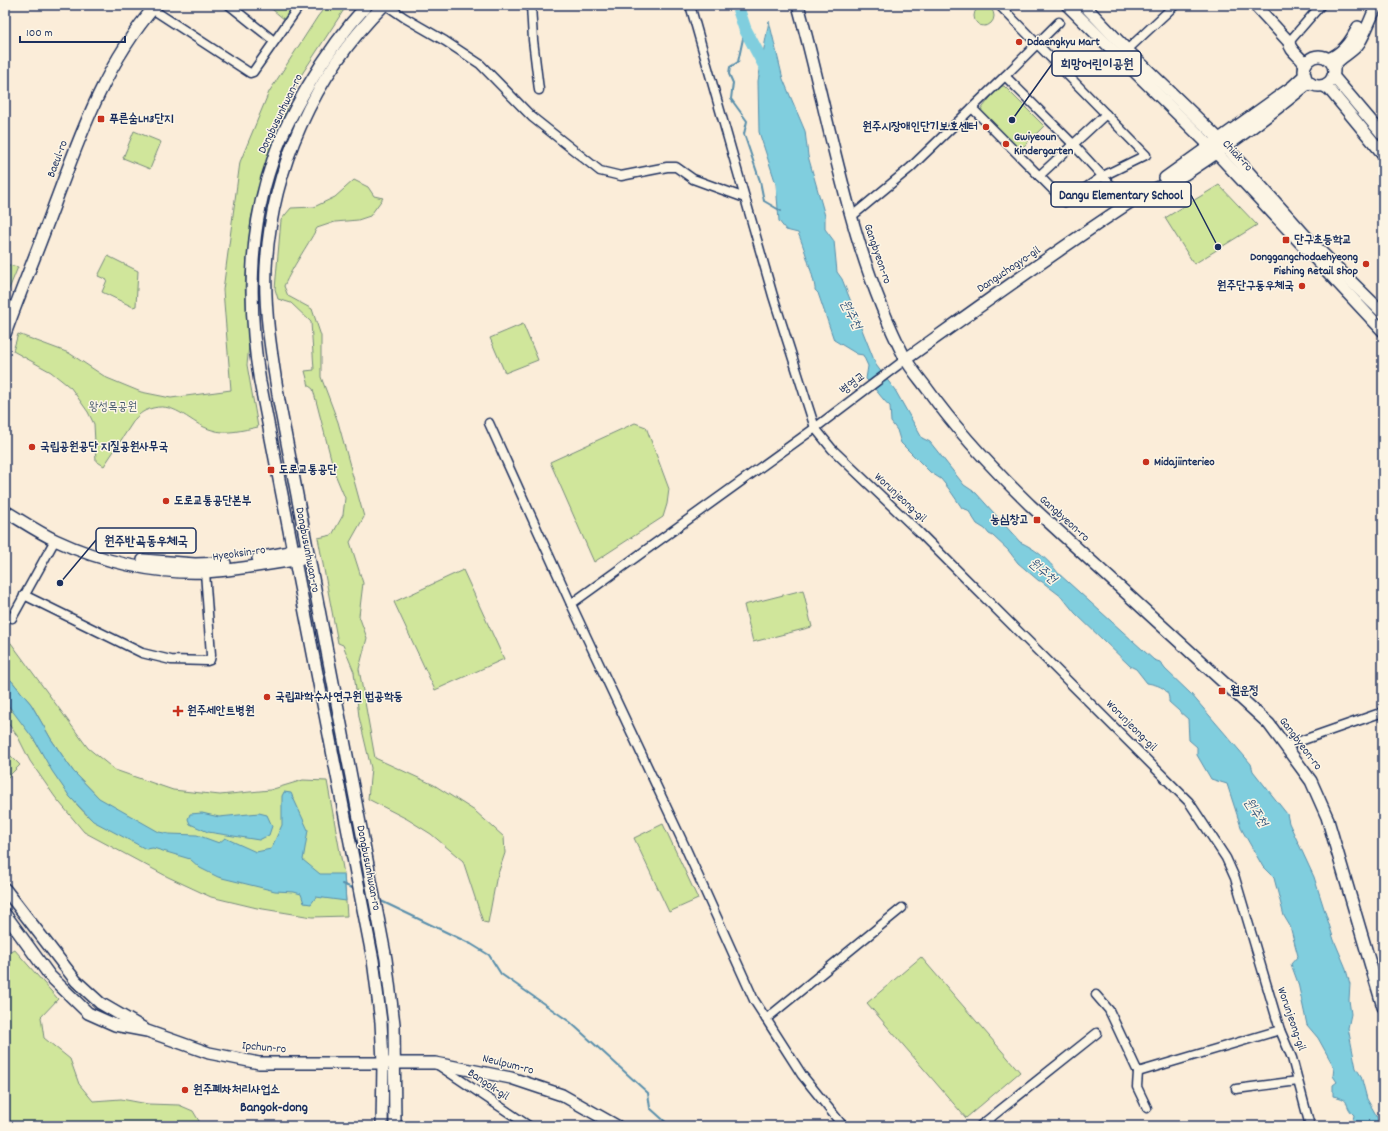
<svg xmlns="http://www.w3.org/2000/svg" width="1388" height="1131" viewBox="0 0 1388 1131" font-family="Dekko,'Poor Story',sans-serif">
<rect width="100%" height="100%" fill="#fbedd9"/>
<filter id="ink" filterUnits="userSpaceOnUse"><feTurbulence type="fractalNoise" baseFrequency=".025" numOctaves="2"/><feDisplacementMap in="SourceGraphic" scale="8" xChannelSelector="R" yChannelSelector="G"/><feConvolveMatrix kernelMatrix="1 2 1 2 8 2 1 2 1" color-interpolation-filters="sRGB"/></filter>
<g filter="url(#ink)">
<g fill="#d0e69b" stroke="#768a7c">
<polygon points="267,5 297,5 285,20"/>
<path d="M 327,5 L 347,5 L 300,77 L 269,151 L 251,219 L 245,287 L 249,345 L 247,365 L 258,427 C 243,430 227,435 212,430 C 190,424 177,402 153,408 C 145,410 140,413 135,419 L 104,466 L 96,461 L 94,424 L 88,412 L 71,388 L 51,372 L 13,351 L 18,334 L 69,353 L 107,378 L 141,392 L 171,398 L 231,390 L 223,290 L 240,162 L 269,92 L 318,16 Z"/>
<circle cx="984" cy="16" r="10"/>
<polygon points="999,86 1004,86 1044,126 1019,151 980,111"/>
<polygon points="134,131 161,142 150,169 123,158"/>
<path d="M 354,180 L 368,187 L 374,196 L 383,198 L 370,216 L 358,220 L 335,222 L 317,228 C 306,248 293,266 284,286 L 288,296 L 312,309 L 321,336 L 321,377 L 338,422 L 364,517 L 350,542 L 363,583 L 359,616 L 367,638 L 359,669 L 375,758 L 434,785 L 475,811 L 504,837 L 505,853 L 496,880 L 488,923 L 483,922 L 463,861 L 431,834 L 407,819 L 368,799 L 371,768 L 359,717 L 354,672 L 343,645 L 338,643 L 318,538 L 332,535 L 343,515 L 345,498 L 335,474 L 313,389 L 309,386 L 305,371 L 314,370 L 311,322 L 291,303 L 278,299 L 275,289 L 281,220 L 291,208 L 314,207 L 335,197 Z"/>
<polygon points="1219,185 1257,225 1194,264 1165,218"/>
<polygon points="108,256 138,271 136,306 133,307 102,292 107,280 98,276"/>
<polygon points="5,264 18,267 5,299"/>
<polygon points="523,324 538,360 505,373 490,338"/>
<polygon points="635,423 646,427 669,489 667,504 663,517 594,562 550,462"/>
<polygon points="463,570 504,659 435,690 394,602"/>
<polygon points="803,590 812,627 753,642 744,605"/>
<path d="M 5,637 L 11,643 L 88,748 L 115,770 L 173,790 L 220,795 L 270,790 L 303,780 L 327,781 L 344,874 L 347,916 L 312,917 L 257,908 L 211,897 L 168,877 L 84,832 L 55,797 L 30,761 L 18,737 L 5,719 L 5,701 C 39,736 54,786 91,819 L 99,798 L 73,771 L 51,739 L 31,704 L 5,673 Z"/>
<polygon points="7,752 20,765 5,780 5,754"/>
<polygon points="663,824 698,899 669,912 634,838"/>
<polygon points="14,949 58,999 41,1017 44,1038 70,1059 79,1084 93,1101 121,1099 148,1104 179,1105 193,1111 202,1126 5,1126 5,954"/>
<polygon points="921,957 1020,1072 966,1118 867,1003"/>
</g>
<g fill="#80cede" stroke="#588eab">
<path d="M 769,21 L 783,79 L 805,131 L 808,156 L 825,216 L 825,229 L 834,241 L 837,272 L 842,279 L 876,365 L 895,390 L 922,438 L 930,442 L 964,485 L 976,493 L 1020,542 C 1034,548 1049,560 1058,573 L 1154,660 L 1160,662 L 1165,669 L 1191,694 L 1251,764 L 1253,771 L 1287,814 L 1289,823 L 1314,877 L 1334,940 L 1345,966 L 1350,984 L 1349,1000 L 1351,1014 L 1348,1028 L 1356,1068 L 1361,1076 L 1367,1099 L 1379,1120 L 1379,1126 L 1352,1126 L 1354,1115 C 1342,1104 1353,1100 1333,1096 L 1333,1085 L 1337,1082 L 1333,1076 L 1334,1067 L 1318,1038 L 1307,1025 L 1298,983 L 1291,964 L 1298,956 L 1290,926 L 1284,916 L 1274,878 L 1263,867 L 1242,830 L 1227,784 L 1211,779 L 1197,755 L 1197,747 L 1189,740 L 1188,719 L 1169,702 C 1170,688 1158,685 1147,683 L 1136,669 L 1130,666 L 1075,613 L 1062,597 L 1041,581 L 1039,581 L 1018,563 L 1008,550 L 993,536 L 989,534 L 985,529 L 977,524 L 968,510 L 962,508 L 949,489 L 941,479 L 930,472 L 901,443 L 897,430 L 891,422 L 890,406 C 884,402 873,385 866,379 L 868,366 L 863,355 L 857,354 L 834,340 L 818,293 L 815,290 C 816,284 802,241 798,233 L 786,230 L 779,221 L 776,184 L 759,132 L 758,81 Z"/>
<polygon points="5,673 31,704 51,739 73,771 99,798 159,832 169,834 197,835 219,843 225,838 256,852 271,849 282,825 282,796 284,792 291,793 308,830 303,860 320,874 344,874 346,901 316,897 311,904 304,903 301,894 294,892 275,891 218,877 200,868 190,859 153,848 146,849 93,821 70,797 52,771 35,741 5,701"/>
<polygon points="202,813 219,817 259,813 267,815 272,826 269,835 259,840 208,832 190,824 188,819 190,814"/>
</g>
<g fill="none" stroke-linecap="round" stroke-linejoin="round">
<g stroke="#588eab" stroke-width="2">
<polyline points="745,29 738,62 730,67 729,74 733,83 731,99 747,121 744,134 760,181 764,201 781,211"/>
<polyline points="342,884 355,889"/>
<polyline points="379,900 471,944 489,955 501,974 570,1022 648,1093 650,1108 670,1126"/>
</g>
<polyline stroke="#80cede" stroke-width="13" points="737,5 745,29 769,74"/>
<g stroke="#1b2f5e" stroke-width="11">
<g id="street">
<polyline points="229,5 274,41"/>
<polyline points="386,5 405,18 445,41 480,64 532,117 600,171 621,176 667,167 676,167 693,179 745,198"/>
<polyline points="531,5 533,40 539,90"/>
<polyline points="690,5 773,296 815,428 832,449 920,533 1189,802 1226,858 1235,878 1280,1030 1292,1058 1310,1126"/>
<polyline points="152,9 250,73 253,72 300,5"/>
<polyline points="1289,42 1321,5"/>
<polyline points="1127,50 1175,5"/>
<polyline points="1005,76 1073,144 1128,204"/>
<polyline points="972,108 1065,202 1103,176 1146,155 999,5"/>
<polyline points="1039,176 1106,114"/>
<polyline points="851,217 910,168 1005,76 1059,22"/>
<polyline points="489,423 571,604"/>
<polyline points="24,595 142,653 171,660 207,661 210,660 211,655 205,572"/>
<polyline points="12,618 55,540"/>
<polyline points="1286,746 1383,712"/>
<polyline points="1096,995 1109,1010 1138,1072 1280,1030"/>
<polyline points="766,1019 902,908"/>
<polyline points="438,1065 529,1126"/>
<polyline points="1138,1072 1137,1087 1147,1108"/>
<polyline points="1236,1089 1298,1081"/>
<polyline points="843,1126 802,1075 754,1000 687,851 571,604 815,428 906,359"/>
<polyline points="980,1126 1097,1033"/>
</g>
</g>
<g stroke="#1b2f5e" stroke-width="14">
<g id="secondary">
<path d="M 367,5 C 344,30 325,57 308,86 C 294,110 280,136 272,163 C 248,232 248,311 260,382 L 373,960 L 381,1022 L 383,1062 L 382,1126"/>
<path d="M 384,5 C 314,74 271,170 266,268 C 264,312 272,357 279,401 L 386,959 L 394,1024 L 395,1126"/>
<path d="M 798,5 C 831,123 848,247 905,358 C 911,369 920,379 928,390 C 958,432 993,469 1030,505 L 1269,724 L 1311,781 L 1327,817 L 1383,1007"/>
<polyline points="1067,5 1209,145 1383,331"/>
<polyline points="1084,5 1127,50 1218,138 1310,241 1383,313"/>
<polyline points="1255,5 1289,42"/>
<path d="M 1289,42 C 1290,52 1301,56 1305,65"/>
<circle cx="1319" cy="71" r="15"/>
<path d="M 1328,59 C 1342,54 1352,40 1358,27"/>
<path d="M 1334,67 C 1338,57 1353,53 1359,43 C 1366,32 1371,17 1377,5"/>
<polyline points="1333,76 1383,135"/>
<polyline points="1324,86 1330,90 1383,154"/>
<polyline points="1165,178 1292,87 1305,75"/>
<path d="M 5,334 C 21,290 39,247 55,203 C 81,133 106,62 156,5"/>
<path d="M 906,359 C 980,306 1053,253 1129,203 C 1147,191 1167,185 1185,174 C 1227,147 1267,117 1305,86 L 1310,84"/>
<path d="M 5,511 C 22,521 38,532 55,540 C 102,562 155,574 206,572 C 239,570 271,563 303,559"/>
<polyline points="258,558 300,550"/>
<polyline points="143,560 195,564 225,563"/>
<polyline points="5,889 76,981 100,1003 143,1028"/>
<polyline points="5,914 50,976 88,1013 115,1025 147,1031 209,1053 259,1063 435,1063 511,1078 562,1095 617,1126"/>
</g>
</g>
<use href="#street" stroke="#fcf5e5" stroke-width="8"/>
<use href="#secondary" stroke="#fcf5e5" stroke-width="11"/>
</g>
</g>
<g fill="#c8321e" stroke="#fcf5e5" stroke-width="1.5">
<circle cx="1019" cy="42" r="4"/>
<rect x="97" y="115" width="8" height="8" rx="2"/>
<circle cx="986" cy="127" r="4"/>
<circle cx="1006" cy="144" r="4"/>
<rect x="1282" y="236" width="8" height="8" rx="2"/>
<circle cx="1366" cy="264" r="4"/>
<circle cx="1302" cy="286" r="4"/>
<circle cx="32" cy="447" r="4"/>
<circle cx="1146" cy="462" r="4"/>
<rect x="267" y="466" width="8" height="8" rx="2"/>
<circle cx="166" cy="501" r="4"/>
<rect x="1033" y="516" width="8" height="8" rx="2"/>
<rect x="1218" y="687" width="8" height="8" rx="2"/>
<circle cx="267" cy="697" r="4"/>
<path d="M176 705h4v4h4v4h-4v4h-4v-4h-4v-4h4z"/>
<circle cx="185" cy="1090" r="4"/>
</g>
<g text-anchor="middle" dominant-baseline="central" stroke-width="3" stroke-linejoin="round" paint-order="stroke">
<g font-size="12" font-weight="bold" fill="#1b2f5e" stroke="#fcf5e5" text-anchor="start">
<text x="1027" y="42">Ddaengkyu Mart</text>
<text x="109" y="119">푸른숨LH3단지</text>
<text x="978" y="127" text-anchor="end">원주시장애인단기보호센터</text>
<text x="1014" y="137">Gwiyeoun<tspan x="1014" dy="14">Kindergarten</tspan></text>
<text x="1294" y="240">단구초등학교</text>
<text x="1358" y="257" text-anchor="end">Donggangchodaehyeong<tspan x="1358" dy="14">Fishing Retail Shop</tspan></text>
<text x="1294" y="286" text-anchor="end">원주단구동우체국</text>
<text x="40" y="447">국립공원공단 지질공원사무국</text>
<text x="1154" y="462">Midajiinterieo</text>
<text x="279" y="470">도로교통공단</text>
<text x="174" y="501">도로교통공단본부</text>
<text x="1029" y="520" text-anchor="end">농심창고</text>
<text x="1230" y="691">월운정</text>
<text x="275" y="697">국립과학수사연구원 법공학동</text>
<text x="187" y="711">원주세안트병원</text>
<text x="193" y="1090">원주폐차처리사업소</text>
</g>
<g font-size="12" fill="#1b2f5e" stroke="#fcf5e5">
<text transform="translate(281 114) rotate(-64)">Dongbusunhwan-ro</text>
<text transform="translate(1237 156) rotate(47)">Chiak-ro</text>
<text transform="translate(58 159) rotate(-69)">Baeul-ro</text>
<text transform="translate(877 254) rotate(71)">Gangbyeon-ro</text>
<text transform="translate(1009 270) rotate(-34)">Danguchogyo-gil</text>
<text transform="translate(853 384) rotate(-37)">병영교</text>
<text transform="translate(900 498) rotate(43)">Worunjeong-gil</text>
<text transform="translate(1064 519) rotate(42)">Gangbyeon-ro</text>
<text transform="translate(307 550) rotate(79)">Dongbusunhwan-ro</text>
<text transform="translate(239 554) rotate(-8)">Hyeoksin-ro</text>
<text transform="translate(1131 726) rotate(45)">Worunjeong-gil</text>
<text transform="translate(1300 744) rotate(53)">Gangbyeon-ro</text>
<text transform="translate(368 868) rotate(79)">Dongbusunhwan-ro</text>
<text transform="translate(1291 1019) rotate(71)">Worunjeong-gil</text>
<text transform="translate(264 1048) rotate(5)">Ipchun-ro</text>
<text transform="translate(508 1065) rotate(14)">Neulpum-ro</text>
<text transform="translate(488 1085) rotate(34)">Bangok-gil</text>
</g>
<g font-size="12" fill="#3f546a" stroke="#fcf5e5">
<text x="113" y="407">왕성목공원</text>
</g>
<g font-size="13" font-style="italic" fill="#34577e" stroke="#fcf5e5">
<text transform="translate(850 315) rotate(63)">원주천</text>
<text transform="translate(1042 572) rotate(40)">원주천</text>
<text transform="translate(1255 813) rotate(57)">원주천</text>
</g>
<g font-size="14" font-weight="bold" fill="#1b2f5e" stroke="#fcf5e5">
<text x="274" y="1108">Bangok-dong</text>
</g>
</g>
<path fill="none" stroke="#1b2f5e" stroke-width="1.5" d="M1012 120L1052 64M1218 247L1191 195M60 583L96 540"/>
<g fill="#1b2f5e" stroke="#fcf5e5" stroke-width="1.5">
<circle cx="1012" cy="120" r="4"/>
<circle cx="1218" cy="247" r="4"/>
<circle cx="60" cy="583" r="4"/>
</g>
<g fill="#fcf5e5" stroke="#1b2f5e" stroke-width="1.5">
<rect x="1052" y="51" width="89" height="25" rx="4"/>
<rect x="1051" y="182" width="140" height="25" rx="4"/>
<rect x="96" y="528" width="100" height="25" rx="4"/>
</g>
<g font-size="13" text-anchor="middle" font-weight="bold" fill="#1b2f5e">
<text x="1097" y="68">희망어린이공원</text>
<text x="1121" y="199">Dangu Elementary School</text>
<text x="146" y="545">원주반곡동우체국</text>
</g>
<rect width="1388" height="1131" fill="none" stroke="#fcf5e5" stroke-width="20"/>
<rect x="10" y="10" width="1368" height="1111" fill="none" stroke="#1b2f5e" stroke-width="1.5" filter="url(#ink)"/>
<path d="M20 36v6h105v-6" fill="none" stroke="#1b2f5e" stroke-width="2"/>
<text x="26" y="36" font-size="12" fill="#1b2f5e" stroke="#fcf5e5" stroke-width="3" paint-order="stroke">100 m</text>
</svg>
